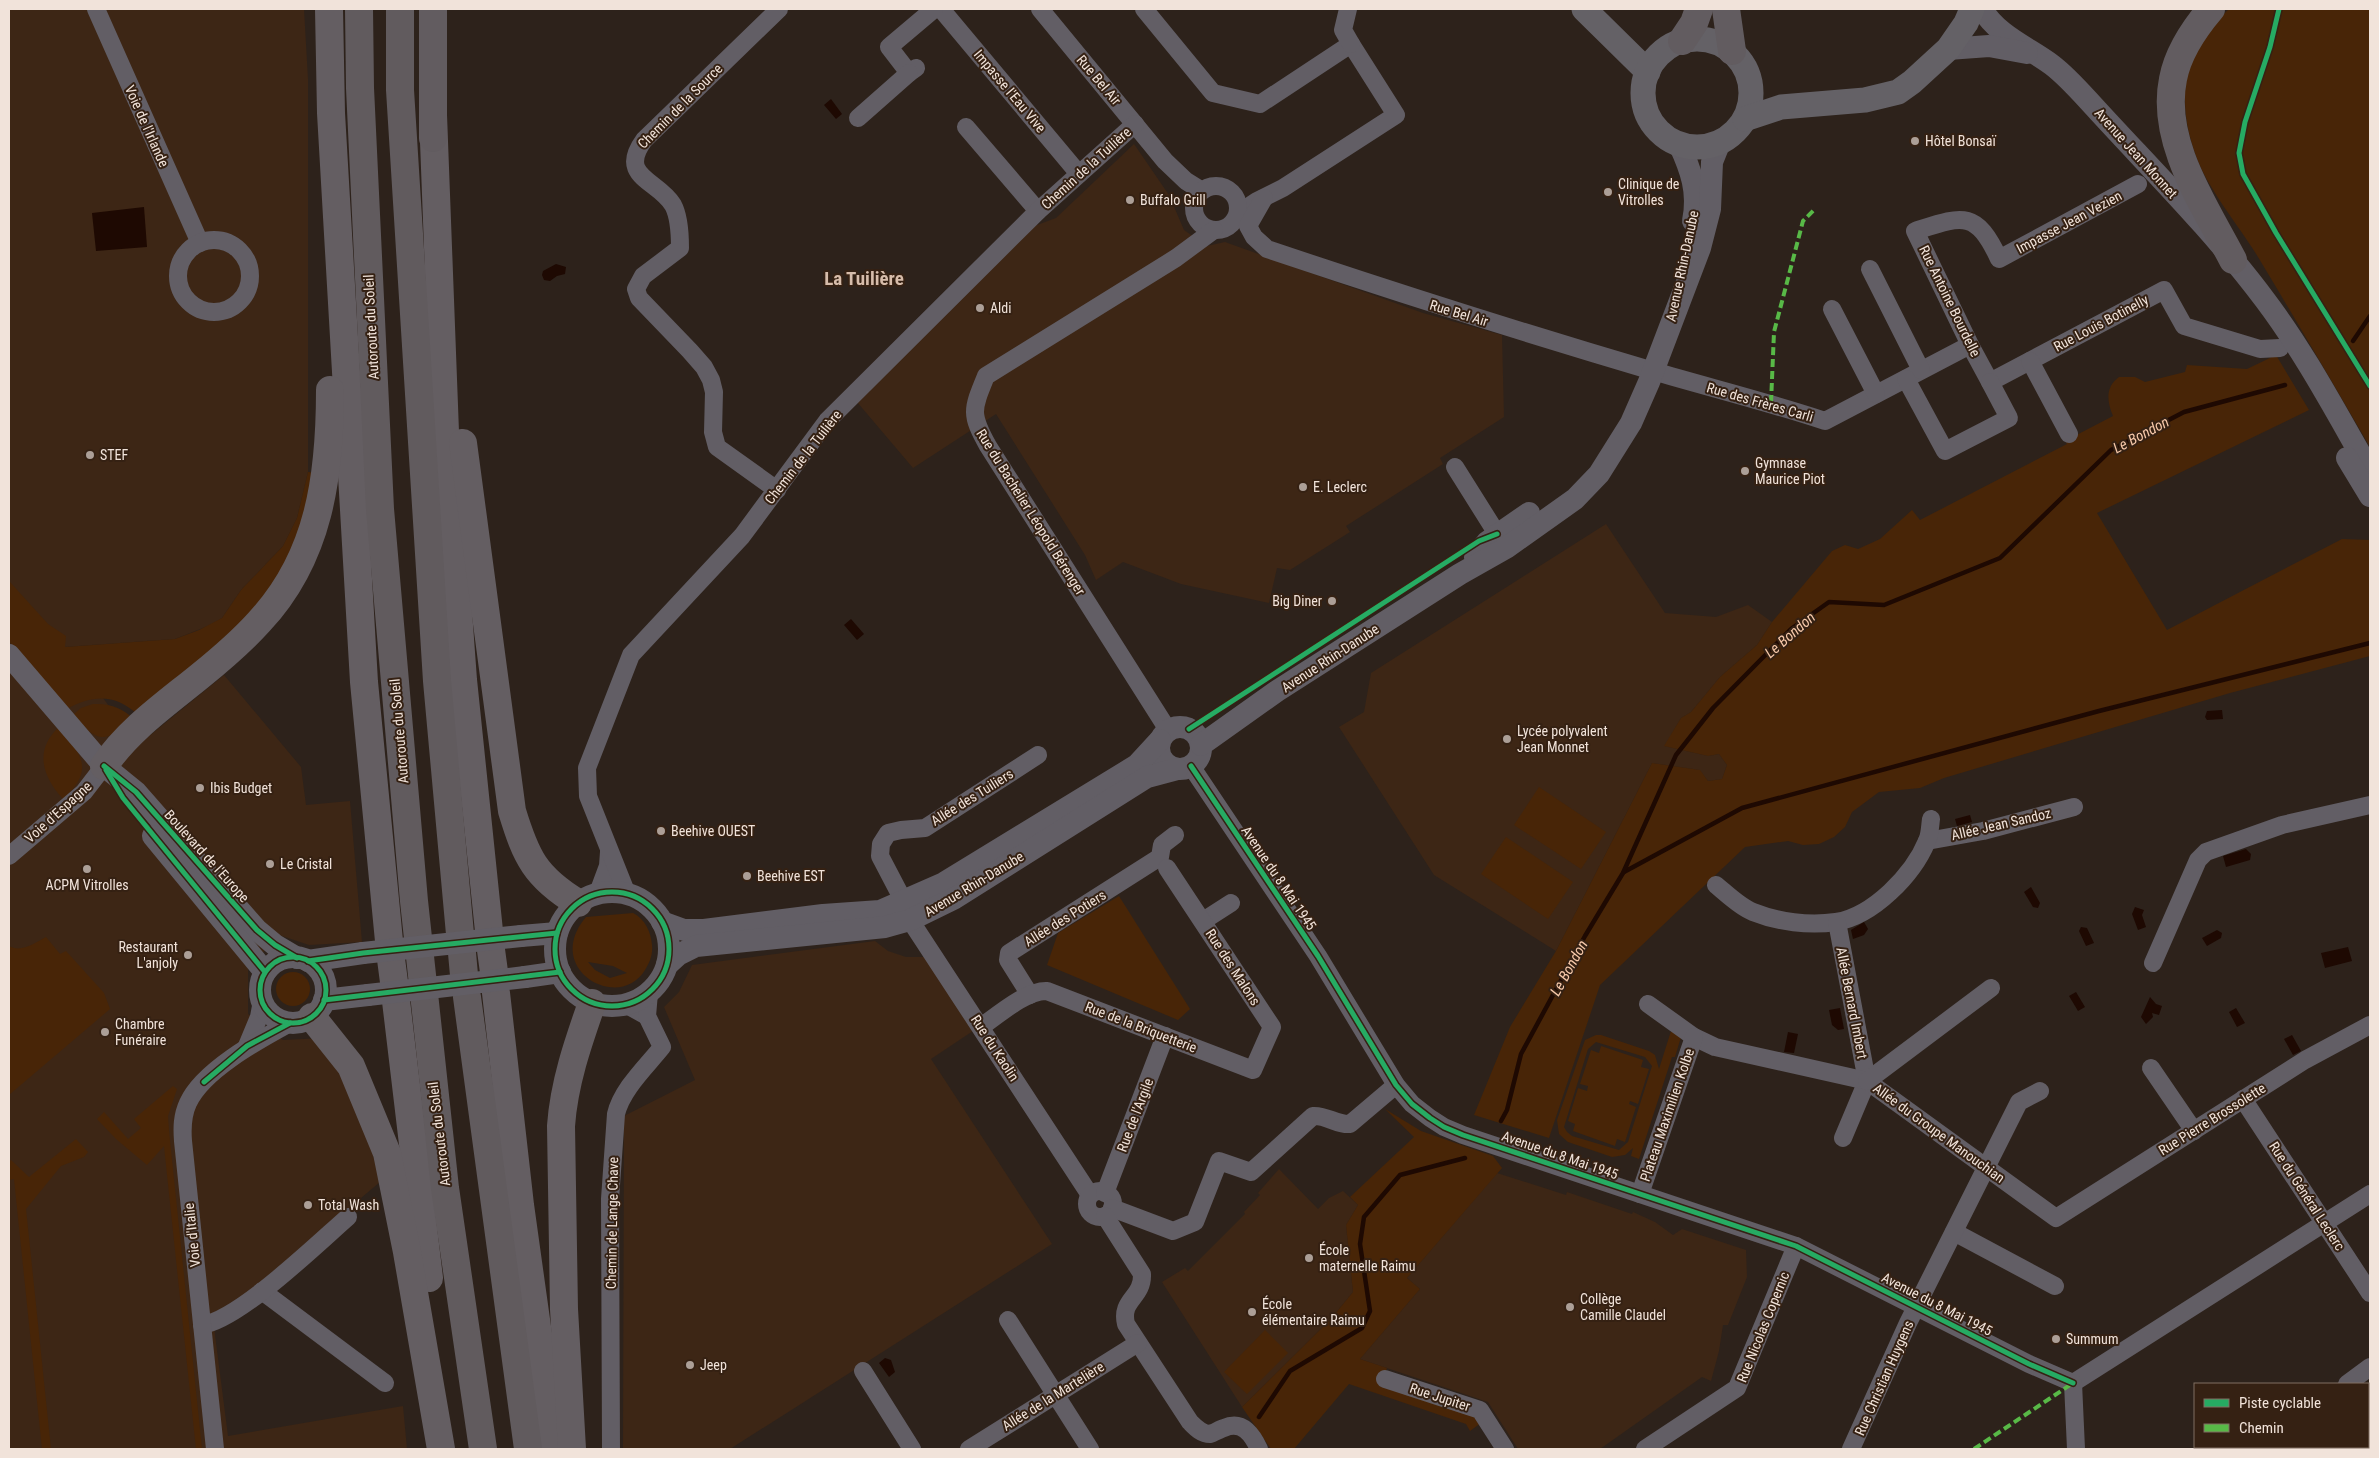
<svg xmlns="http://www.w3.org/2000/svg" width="2379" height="1458" viewBox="0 0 2379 1458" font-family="'Roboto Condensed',sans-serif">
<rect width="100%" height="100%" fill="#2d221b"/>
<g fill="#3d2615">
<polygon points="9,9 304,9 308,79 308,472 297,518 283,546 241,590 222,618 213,624 175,639 65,647 138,745 224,675 301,767 306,805 350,801 362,942 309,945 279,935 248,969 248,1014 283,1040 324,1038 361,1108 380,1182 228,1310 213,1314 215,1335 228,1436 403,1406 407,1449 9,1449"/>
<polygon points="1134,144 1169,195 1184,230 1207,246 1225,242 1423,313 1502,335 1504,417 1440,458 1443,464 1346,526 1350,532 1290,570 1277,568 1269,603 1181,584 1123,562 1096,580 1085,555 996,414 913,468 857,402 1029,228 1056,218"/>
<polygon points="1606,524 1665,613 1716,617 1748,605 1772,622 1757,645 1720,677 1691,712 1681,718 1665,746 1708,756 1719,754 1727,765 1722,779 1708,781 1699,770 1652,763 1556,951 1434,875 1339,727 1364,712 1371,673"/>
<polygon points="875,941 888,951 906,957 925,957 976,1029 931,1059 1052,1244 730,1449 623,1449 624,1116 695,1080 664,1007 679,992 692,965"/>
<polygon points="1279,1169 1318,1209 1329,1198 1343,1191 1358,1205 1346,1225 1353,1292 1330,1320 1242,1407 1162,1282 1185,1268 1188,1271 1245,1214 1244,1212 1260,1195 1258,1193"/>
<polygon points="1497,1173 1566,1195 1567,1192 1632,1214 1633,1212 1655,1222 1673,1235 1682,1229 1746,1250 1747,1277 1728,1325 1723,1325 1719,1351 1711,1381 1702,1377 1600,1449 1518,1449 1488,1402 1360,1359 1420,1289 1407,1278"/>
</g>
<g fill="#482507" fill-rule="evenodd">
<path d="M 2229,9 L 2370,9 L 2370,447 C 2335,387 2300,327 2264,267 C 2248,239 2228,215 2212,188 C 2187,148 2175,93 2195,49 C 2203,33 2217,21 2229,9 Z"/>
<path d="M 2276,355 L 2309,410 L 2097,513 L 2167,630 L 2342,539 L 2370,540 L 2370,656 L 2230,693 L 1944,778 L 1920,788 L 1879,792 L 1852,812 L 1845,827 L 1834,837 L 1819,844 L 1803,845 L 1788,841 L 1745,847 L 1600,985 L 1549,1138 L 1474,1115 L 1510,1027 L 1556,951 L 1652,763 L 1700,770 L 1708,781 L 1722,779 L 1727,765 L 1719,754 L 1708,756 L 1664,746 L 1681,718 L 1691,712 L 1720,677 L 1757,645 L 1772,622 L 1832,551 L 1845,545 L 1858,549 L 1880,539 L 1912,510 L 1920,520 L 2067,444 L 2065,441 L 2113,416 C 2107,402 2105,387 2119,377 L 2135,377 L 2145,382 L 2185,372 L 2187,365 L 2247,369 Z"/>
<path d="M 308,472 L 318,473 L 301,538 L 258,609 L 139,716 C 117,694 93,694 67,709 L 9,641 L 9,581 L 48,624 L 66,636 L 65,647 L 175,639 L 199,630 L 222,618 L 241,590 L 283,546 L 297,518 Z"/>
<path d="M 93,704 C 110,703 123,708 135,720 C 103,742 100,745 73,715 L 81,708 Z"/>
<path d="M 59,727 C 82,755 95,770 63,799 C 42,776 34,750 59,727 Z"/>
<polygon points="1539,787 1606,832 1581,869 1514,825"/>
<polygon points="1506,837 1573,882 1548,919 1481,874"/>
<polygon points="1119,896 1190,1009 1178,1020 1047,965 1058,933"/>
<path d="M 633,913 C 645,919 651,932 652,945 C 653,954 650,962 645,970 C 619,1013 542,969 586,917 ZM 588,962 L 613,966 L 627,973 L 610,978 L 595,970 Z"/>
<path d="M 46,937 L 60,954 L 66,951 L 104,993 L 110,1009 L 9,1095 L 9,946 C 21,953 35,943 46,937 Z"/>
<circle cx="293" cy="989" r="17"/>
<path d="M 1671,1031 L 1681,1037 L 1675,1057 L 1672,1057 L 1639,1159 L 1631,1156 L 1633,1148 L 1625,1155 L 1612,1157 L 1568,1142 L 1559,1134 L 1557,1120 L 1585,1040 L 1596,1035 L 1601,1035 L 1649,1051 L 1655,1055 L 1659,1069 ZM 1596,1042 L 1645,1057 L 1652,1066 L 1628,1142 L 1619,1150 L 1572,1136 L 1567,1132 L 1564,1127 L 1588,1049 Z"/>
<polygon points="1601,1046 1643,1060 1641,1067 1649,1069 1638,1104 1630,1101 1629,1104 1636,1107 1625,1142 1617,1139 1615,1146 1573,1131 1575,1124 1568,1121 1578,1088 1587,1091 1588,1086 1580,1084 1591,1050 1599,1053"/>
<polygon points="173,1086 177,1089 168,1116 169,1131 202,1449 196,1449 164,1146 147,1165 116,1139 97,1119 104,1112 128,1139 141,1128 134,1119"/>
<polygon points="1385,1109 1421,1131 1493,1156 1502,1168 1407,1278 1420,1289 1360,1359 1387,1368 1380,1386 1476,1415 1481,1423 1470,1431 1466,1424 1349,1384 1294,1449 1271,1449 1242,1407 1330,1320 1353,1292 1346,1225 1358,1205 1350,1197 1414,1137"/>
<polygon points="76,1139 88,1152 84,1157 61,1166 26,1209 51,1449 42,1449 14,1179 9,1180 9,1162 11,1160 29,1177"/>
<polygon points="1265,1330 1288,1353 1247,1394 1224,1372"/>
</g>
<g fill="#1e0902">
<polygon points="831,99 842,114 836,119 824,105"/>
<polygon points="144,207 147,247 96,251 92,213"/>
<polygon points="556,264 566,267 565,274 557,276 550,281 544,280 542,275 543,271"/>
<polygon points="851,619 864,634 857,640 844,625"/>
<polygon points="2222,710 2223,719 2207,720 2205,717 2207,711"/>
<polygon points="1970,815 1972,822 1957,826 1955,819"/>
<polygon points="2246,849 2251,854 2250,860 2226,867 2223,856"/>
<polygon points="2031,887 2040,903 2038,908 2033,907 2024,892"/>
<polygon points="2135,907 2144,910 2142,915 2146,927 2138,930 2132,914"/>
<polygon points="1864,922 1868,929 1864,935 1853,939 1851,930"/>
<polygon points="2081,927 2087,928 2094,943 2086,946 2079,931"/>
<polygon points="2217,930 2222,933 2221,938 2207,946 2202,938"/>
<polygon points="2348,947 2352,961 2325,968 2321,953"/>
<polygon points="2076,992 2085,1007 2078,1011 2069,996"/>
<polygon points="2150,997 2156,1004 2162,1006 2159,1015 2152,1013 2153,1017 2146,1024 2141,1017"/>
<polygon points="1840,1008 1844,1029 1838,1030 1832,1025 1829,1010"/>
<polygon points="2236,1008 2245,1023 2237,1027 2229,1012"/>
<polygon points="1788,1032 1798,1034 1794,1053 1784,1052"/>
<polygon points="2292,1035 2301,1051 2293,1055 2284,1039"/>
<polygon points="885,1358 891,1360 895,1372 889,1377 879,1363"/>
</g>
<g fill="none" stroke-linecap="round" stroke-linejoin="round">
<g stroke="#1e0902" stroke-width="4.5">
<polyline points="2353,341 2370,316"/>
<polyline points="1624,872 1742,808 2099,711 2370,643"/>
<polyline points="1501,1121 1507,1110 1521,1054 1585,936 1623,873 1676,755 1713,708 1791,629 1829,602 1884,605 2000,558 2111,450 2184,412 2285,385"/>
<polyline points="1259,1417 1290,1371 1362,1328 1370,1311 1360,1244 1364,1217 1400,1175 1465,1158"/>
</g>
<g stroke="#625e65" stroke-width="18">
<polyline points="96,9 200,243"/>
<polyline points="941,9 1079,174"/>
<polyline points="1040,9 1165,161 1186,181 1202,191"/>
<polyline points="1144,9 1213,93 1260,104 1351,44 1396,115 1283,188 1257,201 1239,213"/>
<polyline points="1348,9 1343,30 1351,44"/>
<polyline points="916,68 909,73 889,47 934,9"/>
<polyline points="858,118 909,73"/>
<polyline points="966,127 1038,211"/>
<path d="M 2138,184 L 1999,259 C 1976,209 1962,216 1915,231 L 1970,345 L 1990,382 L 2164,290 L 2184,326 L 2260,349 L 2280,348"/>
<circle cx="1216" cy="208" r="22"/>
<path d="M 1264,198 L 1248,226 L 1254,237 L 1267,249 C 1395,292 1524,333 1653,371 C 1711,388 1768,402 1825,421 L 1970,345"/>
<circle cx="214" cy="276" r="36"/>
<polyline points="1870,269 1921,370"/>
<polyline points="1832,309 1876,394"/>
<polyline points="2030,361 2069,434"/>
<polyline points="1906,379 1945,451 2009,418 1990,382"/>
<polyline points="1455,467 1504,545"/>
<path d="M 777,490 L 717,447 L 713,432 L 714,392 L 711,380 L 704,367 L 690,351 L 639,298 L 636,289 L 643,276 L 680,248 C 680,235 679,216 673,205 C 658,180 617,177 644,140 L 779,9"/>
<path d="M 1168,730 L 988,446 C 970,414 972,410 986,376 L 1176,258 L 1214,230"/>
<polyline points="1038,755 925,828 901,830 888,833 881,844 880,856 903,900 910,920 1090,1195"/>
<polyline points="1191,766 1318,956 1396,1085 1412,1104 1430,1118 1444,1127 1463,1135 1796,1246 2029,1364 2073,1383"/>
<polyline points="1927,841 1983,831 2074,807"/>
<polyline points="9,856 84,792 104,766"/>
<path d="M 1716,885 C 1727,894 1740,907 1753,912 C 1778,922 1809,926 1836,922 C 1873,916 1913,875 1927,841 C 1930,835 1930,826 1931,819"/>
<polyline points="598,893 608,866 609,852"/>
<polyline points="627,894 588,796 587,768 631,655 742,536 827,421 1038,211 1135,124"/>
<polyline points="1203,921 1231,903"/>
<polyline points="1837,922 1867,1081 1843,1138"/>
<polyline points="2153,963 2198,860 2206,852 2282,825 2370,805"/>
<polyline points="1030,995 1008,960 1009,953 1160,857 1162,845 1175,835"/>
<polyline points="1648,1004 1694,1037 1715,1047 1867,1081 2056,1218 2305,1060 2370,1025"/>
<polyline points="627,1005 647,1016"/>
<path d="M 981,1027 C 998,1015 1027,990 1047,991 L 1253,1070 L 1272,1027 L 1167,868"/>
<polyline points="247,1046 259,1017 262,1001"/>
<polyline points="2151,1068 2194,1131"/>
<polyline points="1867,1081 1991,988"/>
<polyline points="2243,1099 2370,1293"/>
<circle cx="1100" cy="1204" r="13"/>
<polyline points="1105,1193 1165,1036"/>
<polyline points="1640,1194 1694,1037"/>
<path d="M 1112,1208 L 1173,1231 L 1195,1222 L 1219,1161 L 1251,1172 L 1313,1116 C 1327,1115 1336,1125 1350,1124 L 1396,1085"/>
<path d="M 1105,1216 L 1142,1274 C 1143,1298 1120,1299 1126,1324 L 1190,1422 C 1195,1427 1201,1434 1210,1434 C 1214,1433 1220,1429 1224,1428 C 1242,1420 1252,1434 1259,1449"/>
<polyline points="1954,1232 2055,1286"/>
<polyline points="262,1291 385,1383"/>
<polyline points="1008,1320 1090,1449"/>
<path d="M 202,1325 C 239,1320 317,1244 348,1217"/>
<polyline points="863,1371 912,1449"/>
<polyline points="1385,1379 1480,1410 1505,1449"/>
<polyline points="2073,1383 2370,1194"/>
<polyline points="2073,1383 2076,1449"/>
<polyline points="2347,1384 2370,1367"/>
<polyline points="2368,1411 2370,1412"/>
<path d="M 215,1449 L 183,1141 C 182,1128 182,1116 188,1103 C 203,1070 259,1040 290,1023"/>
<path d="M 611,1449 L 610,1199 L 616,1114 C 622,1089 646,1067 662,1047 L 647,1016 L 649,993"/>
<polyline points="969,1449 1138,1343"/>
<polyline points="1645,1449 1737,1388 1796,1246"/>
<polyline points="1851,1449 1908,1323 2019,1102 2040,1091"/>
<polyline points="2254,1449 2258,1447"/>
</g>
<g stroke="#625e65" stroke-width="22">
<path d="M 1982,9 C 1998,36 2028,47 2052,65 C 2069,78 2083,95 2098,111 C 2154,172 2215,233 2265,300 C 2305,353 2337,414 2370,471"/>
<polyline points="1948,49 1989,46 2027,53"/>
<path d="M 1679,144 C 1691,170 1699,192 1693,221"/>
<polyline points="2347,458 2370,496"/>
<polyline points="1475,557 1487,542 1529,513"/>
<polyline points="9,655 104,766 136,792 257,930 275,945 297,958"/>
<circle cx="1180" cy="748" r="21"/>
<polyline points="1201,745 1277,691 1460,574 1506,548 1575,499 1599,474 1631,423 1649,382 1700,248 1710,209 1712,162 1720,142"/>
<polyline points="153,836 265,972"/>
<circle cx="612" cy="949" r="57"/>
<polyline points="662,922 684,930 704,930 823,915 880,911 944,883 1137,765 1160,740"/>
<polyline points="521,936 557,933"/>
<circle cx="293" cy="990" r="33"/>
<polyline points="308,961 363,953"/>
<polyline points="667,965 678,955 696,946 885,927 910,920 955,898 1147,777 1177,769"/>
<polyline points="525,977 560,972"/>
<polyline points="324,1000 368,995"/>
</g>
<g stroke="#646166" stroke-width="25">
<polyline points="1584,9 1648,72"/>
<circle cx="1697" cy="93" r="54"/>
<polyline points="1745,119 1781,107 1865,100 1898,92 1912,82 1948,49 1966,23 1972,9"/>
</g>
<g stroke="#645e62" stroke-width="28">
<polyline points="329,9 331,113 364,682 389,941"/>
<polyline points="433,115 445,432 463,680 489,931"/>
<path d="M 463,443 L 512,811 C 526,857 535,877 578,903"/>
<path d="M 104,766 C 128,730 167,703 200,676 C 221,659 241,642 259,622 C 320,557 330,475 330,390"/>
<polyline points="491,950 494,972"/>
<polyline points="391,959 394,982"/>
<polyline points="496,993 520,1205 554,1449"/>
<polyline points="396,1001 429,1278"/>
<polyline points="312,1017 351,1066 387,1153 407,1252 441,1449"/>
<path d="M 572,1449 L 564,1309 L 561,1126 C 564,1083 578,1043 592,1003"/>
</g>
<g stroke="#625c60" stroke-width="28">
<polyline points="433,9 433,138"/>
<polyline points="1726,9 1732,51"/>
<path d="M 2211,9 C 2194,29 2178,52 2173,79 C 2160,142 2205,206 2233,260"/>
<polyline points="1682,41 1694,23 1699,9"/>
</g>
<g stroke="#615b5e" stroke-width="28">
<polyline points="359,9 360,88 380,509 414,901 445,1188 483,1449"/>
<polyline points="400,9 400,90 437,681 460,934"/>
<polyline points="462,953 464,975"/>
<polyline points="467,997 528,1449"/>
</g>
<g stroke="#625e65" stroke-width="22">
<polyline points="363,953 521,936"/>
<polyline points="368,995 525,977"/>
</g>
<g stroke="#58b947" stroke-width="4" stroke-dasharray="8 4" stroke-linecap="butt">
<polyline points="1771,403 1774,332 1803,221 1815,209"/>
<polyline points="1974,1449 2073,1383"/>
</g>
<g stroke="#352113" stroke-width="8">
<g id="cycleway">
<polyline points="2279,9 2270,47 2245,122 2239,153 2243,174 2276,233 2370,386"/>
<polyline points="1189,729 1479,541 1497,534"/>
<polyline points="104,766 136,792 257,930 275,945 297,958"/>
<polyline points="1191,766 1318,956 1396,1085 1412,1104 1430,1118 1444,1127 1463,1135 1796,1246 2029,1364 2073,1383"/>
<polyline points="106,770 123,798 265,972"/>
<circle cx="612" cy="949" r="57"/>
<circle cx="293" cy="990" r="33"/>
<polyline points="308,961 363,953 557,933"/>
<polyline points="324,1000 560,972"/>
<polyline points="204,1082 247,1046 290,1023"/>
</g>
</g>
<use href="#cycleway" stroke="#26ab63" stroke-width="5"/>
</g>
<g fill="#ac9f97" stroke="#352113" stroke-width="2">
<circle cx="1915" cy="141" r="5"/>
<circle cx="1608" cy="192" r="5"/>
<circle cx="1130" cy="200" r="5"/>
<circle cx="980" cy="308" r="5"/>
<circle cx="90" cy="455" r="5"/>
<circle cx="1745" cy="471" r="5"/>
<circle cx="1303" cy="487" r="5"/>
<circle cx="1332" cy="601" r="5"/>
<circle cx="1507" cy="739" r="5"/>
<circle cx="200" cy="788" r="5"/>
<circle cx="661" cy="831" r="5"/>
<circle cx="270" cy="864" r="5"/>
<circle cx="87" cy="869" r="5"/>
<circle cx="747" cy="876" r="5"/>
<circle cx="188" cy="955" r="5"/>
<circle cx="105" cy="1032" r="5"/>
<circle cx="308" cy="1205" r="5"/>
<circle cx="1309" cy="1258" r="5"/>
<circle cx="1570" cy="1307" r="5"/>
<circle cx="1252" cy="1312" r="5"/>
<circle cx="2056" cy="1339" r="5"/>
<circle cx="690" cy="1365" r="5"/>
</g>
<g text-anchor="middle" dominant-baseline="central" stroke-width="4" stroke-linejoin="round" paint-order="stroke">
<g font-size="14" fill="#f1e3da" stroke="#352113">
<text transform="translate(1099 80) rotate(50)">Rue Bel Air</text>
<text transform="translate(1010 91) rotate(50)">Impasse l'Eau Vive</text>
<text transform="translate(680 106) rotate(-45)">Chemin de la Source</text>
<text transform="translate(147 126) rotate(66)">Voie de l'Irlande</text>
<text transform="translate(2136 153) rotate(48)">Avenue Jean Monnet</text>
<text transform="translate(1086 168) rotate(-42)">Chemin de la Tuilière</text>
<text transform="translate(2069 222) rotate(-28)">Impasse Jean Vezien</text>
<text transform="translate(1682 266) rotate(-78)">Avenue Rhin-Danube</text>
<text transform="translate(1950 301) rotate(64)">Rue Antoine Bourdelle</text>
<text transform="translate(1459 313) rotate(17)">Rue Bel Air</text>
<text transform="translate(2101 323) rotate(-28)">Rue Louis Botinelly</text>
<text transform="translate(371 327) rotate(-93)">Autoroute du Soleil</text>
<text transform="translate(1760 402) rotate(16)">Rue des Frères Carli</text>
<text transform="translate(803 457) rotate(-52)">Chemin de la Tuilière</text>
<text transform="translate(1031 512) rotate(58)">Rue du Bachelier Léopold Bérenger</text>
<text transform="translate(1330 658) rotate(-33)">Avenue Rhin-Danube</text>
<text transform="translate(399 731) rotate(-95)">Autoroute du Soleil</text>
<text transform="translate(972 797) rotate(-32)">Allée des Tuiliers</text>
<text transform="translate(58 812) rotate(-42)">Voie d'Espagne</text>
<text transform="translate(2001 824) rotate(-13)">Allée Jean Sandoz</text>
<text transform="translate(207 856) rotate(48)">Boulevard de l'Europe</text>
<text transform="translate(1279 878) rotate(56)">Avenue du 8 Mai 1945</text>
<text transform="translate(974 884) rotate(-31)">Avenue Rhin-Danube</text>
<text transform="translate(1065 918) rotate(-32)">Allée des Potiers</text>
<text transform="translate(1233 967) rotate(57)">Rue des Malons</text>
<text transform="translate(1852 1003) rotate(79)">Allée Bernard Imbert</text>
<text transform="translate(1141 1027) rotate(21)">Rue de la Briquetterie</text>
<text transform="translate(995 1048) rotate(57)">Rue du Kaolin</text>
<text transform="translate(1135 1115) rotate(-69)">Rue de l'Argile</text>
<text transform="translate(1667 1115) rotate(-71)">Plateau Maximilien Kolbe</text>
<text transform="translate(2212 1119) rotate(-32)">Rue Pierre Brossolette</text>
<text transform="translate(1939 1133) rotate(36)">Allée du Groupe Manouchian</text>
<text transform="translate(439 1134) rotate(-97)">Autoroute du Soleil</text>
<text transform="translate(1560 1155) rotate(19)">Avenue du 8 Mai 1945</text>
<text transform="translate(2307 1196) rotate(57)">Rue du Général Leclerc</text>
<text transform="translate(612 1223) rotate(-89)">Chemin de Lange Chave</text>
<text transform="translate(192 1235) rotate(-96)">Voie d'Italie</text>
<text transform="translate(1937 1304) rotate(27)">Avenue du 8 Mai 1945</text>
<text transform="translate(1763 1327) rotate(-68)">Rue Nicolas Copernic</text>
<text transform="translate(1884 1378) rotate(-66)">Rue Christian Huygens</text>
<text transform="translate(1053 1396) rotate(-32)">Allée de la Martelière</text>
<text transform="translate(1440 1397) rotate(18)">Rue Jupiter</text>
</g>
<g font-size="14" fill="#f1e3da" stroke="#352113" text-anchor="start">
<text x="1925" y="141">Hôtel Bonsaï</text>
<text x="1618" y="184">Clinique de<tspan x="1618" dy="16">Vitrolles</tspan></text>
<text x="1140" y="200">Buffalo Grill</text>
<text x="990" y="308">Aldi</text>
<text x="100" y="455">STEF</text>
<text x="1755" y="463">Gymnase<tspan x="1755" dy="16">Maurice Piot</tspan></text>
<text x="1313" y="487">E. Leclerc</text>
<text x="1322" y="601" text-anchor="end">Big Diner</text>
<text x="1517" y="731">Lycée polyvalent<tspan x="1517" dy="16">Jean Monnet</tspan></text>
<text x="210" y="788">Ibis Budget</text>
<text x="671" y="831">Beehive OUEST</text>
<text x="280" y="864">Le Cristal</text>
<text x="757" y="876">Beehive EST</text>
<text x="87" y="885" text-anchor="middle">ACPM Vitrolles</text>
<text x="178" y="947" text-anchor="end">Restaurant<tspan x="178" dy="16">L'anjoly</tspan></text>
<text x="115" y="1024">Chambre<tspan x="115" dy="16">Funéraire</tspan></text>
<text x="318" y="1205">Total Wash</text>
<text x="1319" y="1250">École<tspan x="1319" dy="16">maternelle Raimu</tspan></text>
<text x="1580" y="1299">Collège<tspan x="1580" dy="16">Camille Claudel</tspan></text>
<text x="1262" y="1304">École<tspan x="1262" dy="16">élémentaire Raimu</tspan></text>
<text x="2066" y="1339">Summum</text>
<text x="700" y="1365">Jeep</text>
</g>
<g font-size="15" font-style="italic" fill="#f7c9aa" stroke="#352113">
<text transform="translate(2141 435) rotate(-28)">Le Bondon</text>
<text transform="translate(1790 635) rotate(-41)">Le Bondon</text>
<text transform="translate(1569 968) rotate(-61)">Le Bondon</text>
</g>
<g font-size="19" font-weight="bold" fill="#d6bcaa" stroke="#352113">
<text x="864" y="278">La Tuilière</text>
</g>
</g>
<rect width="2379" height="1458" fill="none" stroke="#f1e3da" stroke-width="20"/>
<rect x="2194" y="1383" width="175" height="65" fill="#352113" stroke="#806f63"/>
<rect x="2204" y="1399" width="25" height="8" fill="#26ab63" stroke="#806f63"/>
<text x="2239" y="1408" font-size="15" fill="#f1e3da">Piste cyclable</text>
<rect x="2204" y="1424" width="25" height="8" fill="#58b947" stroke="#806f63"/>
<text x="2239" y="1433" font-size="15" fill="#f1e3da">Chemin</text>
</svg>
